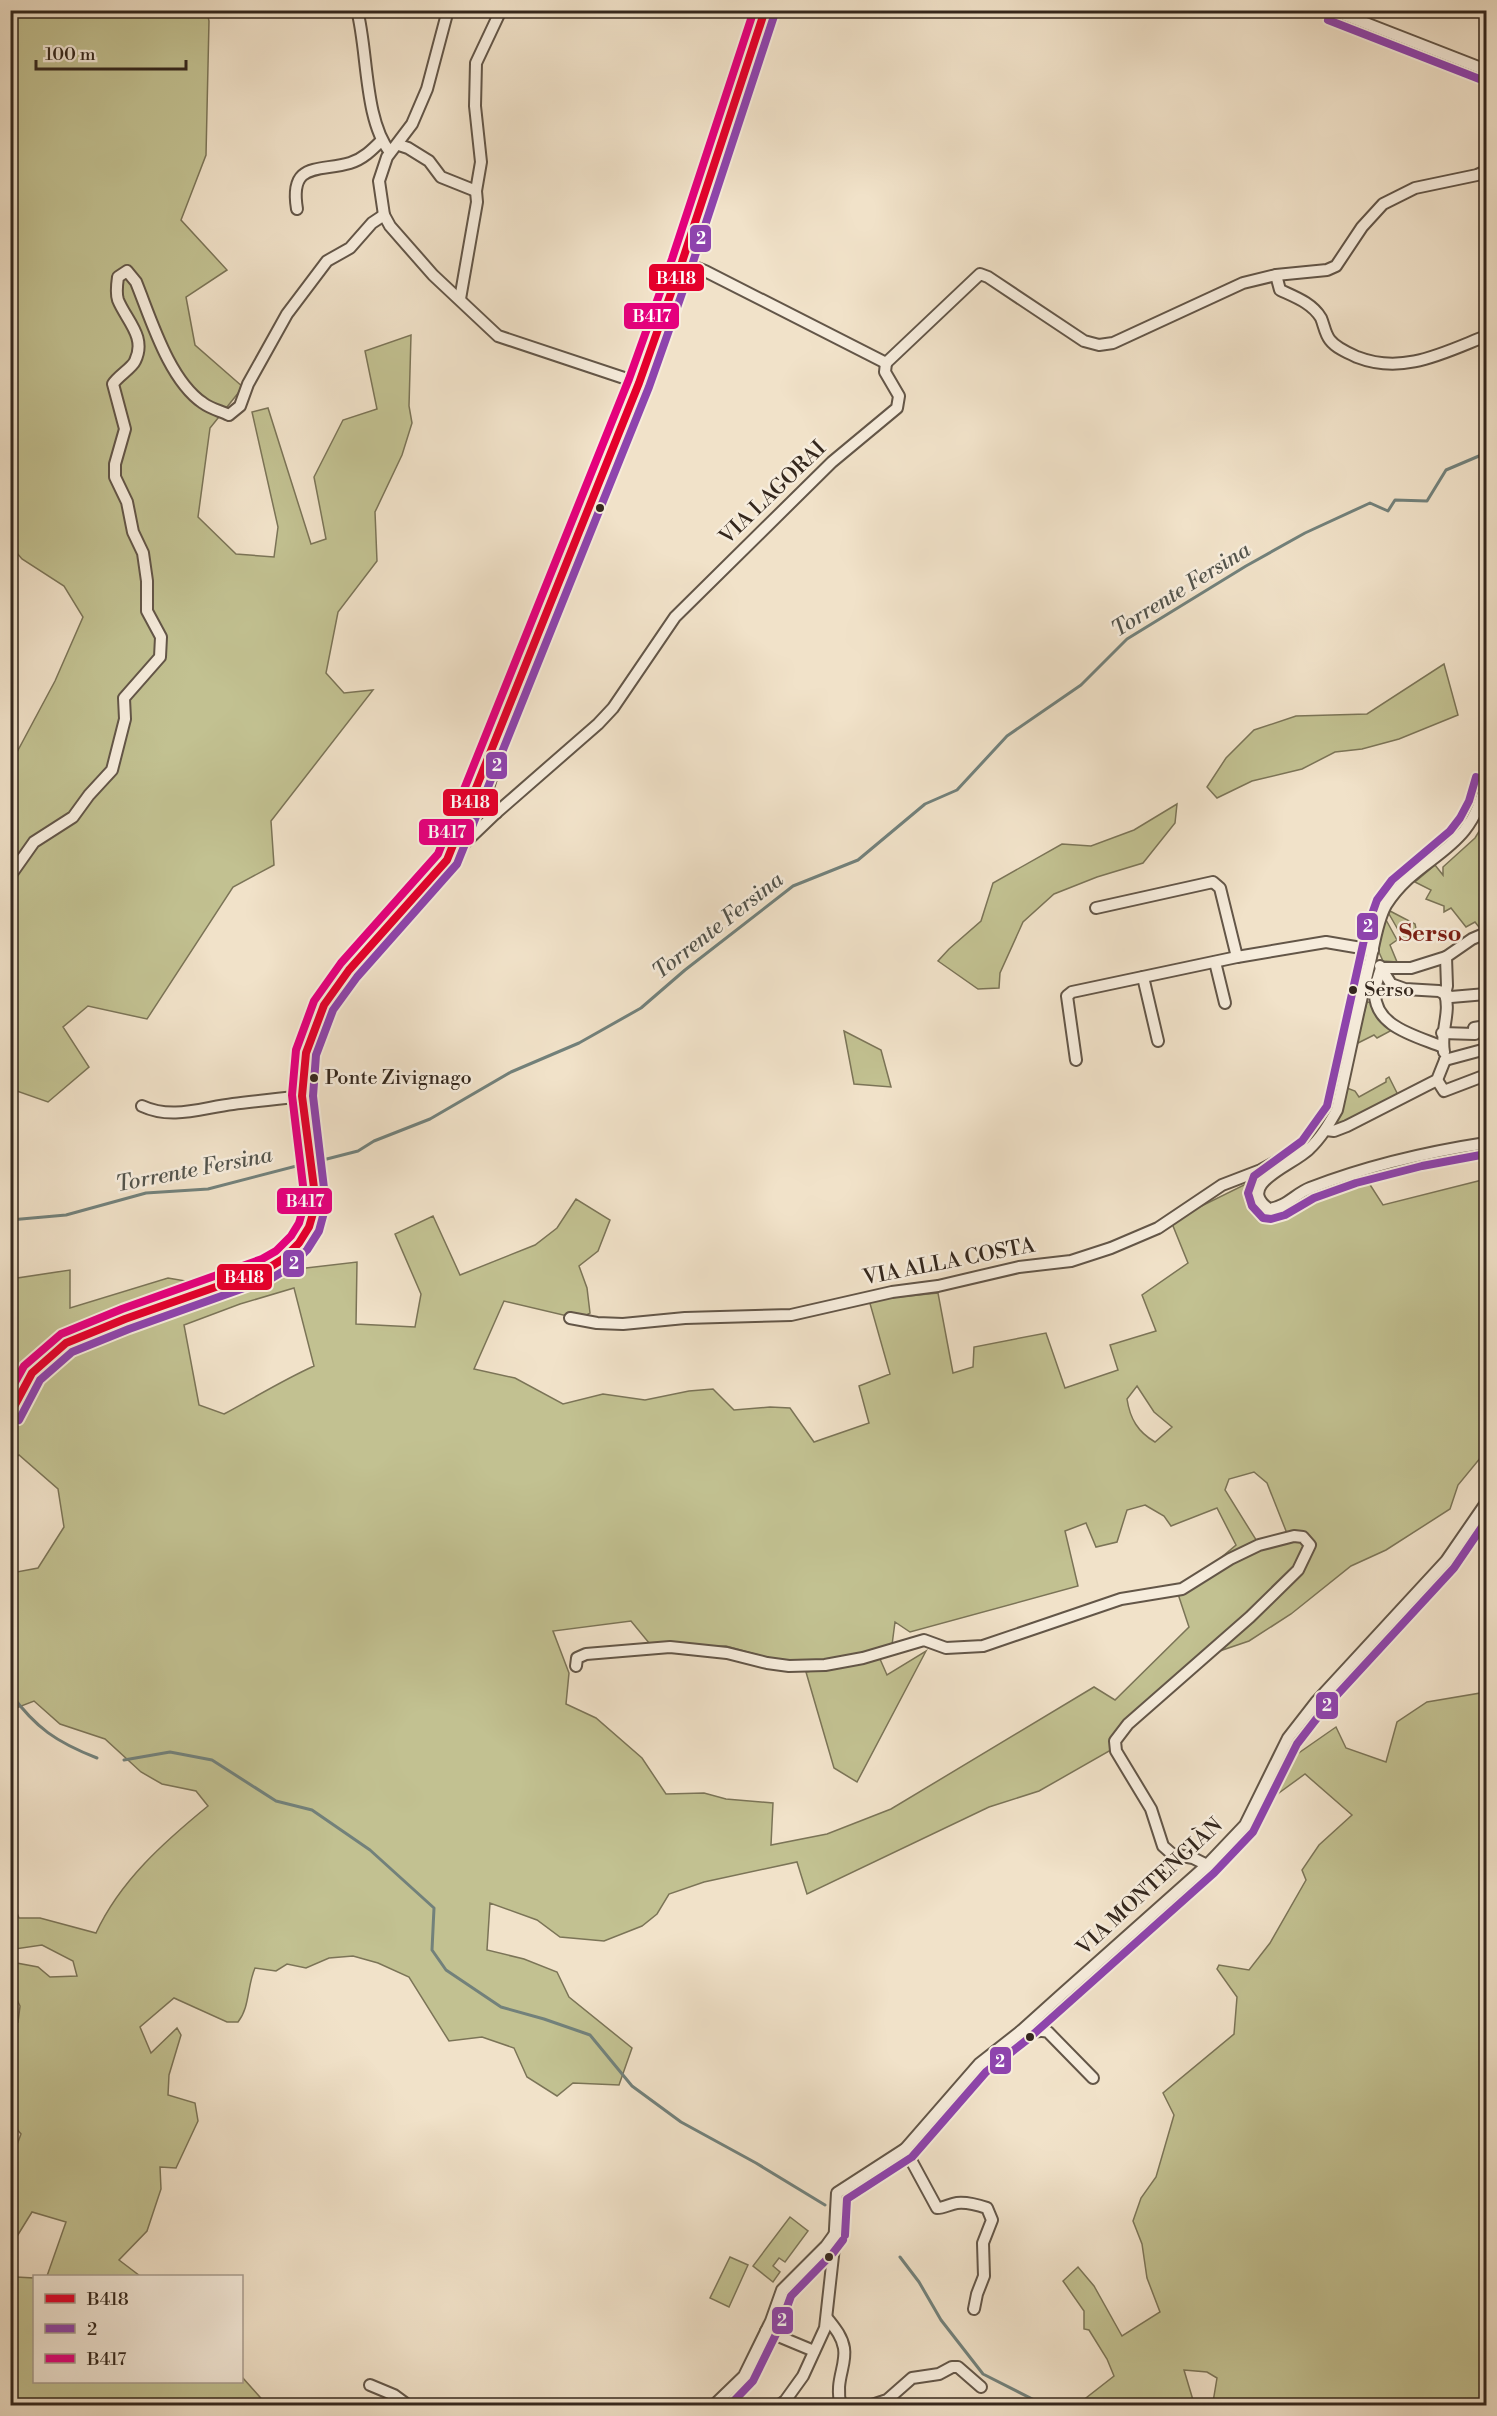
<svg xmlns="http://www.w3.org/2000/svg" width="1497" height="2416" viewBox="0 0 1497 2416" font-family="'Libre Bodoni',serif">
<rect width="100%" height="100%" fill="#f1e2c9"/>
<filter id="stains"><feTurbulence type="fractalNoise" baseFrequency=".00333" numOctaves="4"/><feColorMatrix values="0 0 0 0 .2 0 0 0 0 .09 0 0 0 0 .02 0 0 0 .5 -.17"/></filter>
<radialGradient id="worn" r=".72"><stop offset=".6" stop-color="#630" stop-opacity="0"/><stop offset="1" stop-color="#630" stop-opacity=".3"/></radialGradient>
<g fill="#c2c191" stroke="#7b7457" stroke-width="1.5" fill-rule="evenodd">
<polygon points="11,11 207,11 209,21 206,155 181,220 227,270 186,297 195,345 243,387 210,428 198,517 236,554 274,557 278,527 252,412 268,408 311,544 326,539 314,477 343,420 377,409 365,351 411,335 409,406 412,423 402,455 375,512 377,561 338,612 326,673 344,693 373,690 271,821 274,865 233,887 147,1019 88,1006 63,1027 89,1067 48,1102 11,1089 11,786 16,754 55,681 83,617 64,586 22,559 11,546"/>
<polygon points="1444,664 1458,715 1399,739 1362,749 1335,752 1302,769 1252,781 1217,798 1207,787 1226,758 1254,730 1296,716 1367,714"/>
<polygon points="1177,804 1175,823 1143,863 1097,877 1054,894 1023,922 1000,973 999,988 978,989 938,961 949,949 981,921 993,883 1062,844 1091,846 1134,830"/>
<polygon points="1486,820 1486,930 1482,931 1475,922 1466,927 1451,908 1444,912 1444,906 1426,899 1431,890 1415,882 1435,865 1443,875 1443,867 1475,838"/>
<polygon points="1390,911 1415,924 1417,933 1404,940 1389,914"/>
<polygon points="1385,918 1397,940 1390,945 1397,962 1383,961 1377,948"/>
<polygon points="1367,1002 1375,1003 1394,1029 1377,1038 1374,1035 1356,1044"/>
<polygon points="844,1031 881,1050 891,1087 854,1084"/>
<polygon points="1389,1077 1399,1097 1335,1128 1347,1088 1355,1091 1359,1097 1386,1082 1386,1079"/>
<path d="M 1486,1179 L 1486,1451 L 1458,1485 L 1450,1509 L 1386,1550 L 1351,1566 L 1291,1614 L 1249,1641 L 1208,1655 L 1133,1713 L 1111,1750 L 1039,1791 L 989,1807 L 807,1894 L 797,1862 L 704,1882 L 669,1894 L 657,1914 L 642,1926 L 604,1941 L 560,1937 L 537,1920 L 490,1903 L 487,1950 L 524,1959 L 557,1972 L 569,1997 L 632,2048 L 619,2085 L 573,2083 L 557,2096 L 527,2077 L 514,2048 L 482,2037 L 449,2041 L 409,1977 L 378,1963 L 353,1956 L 329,1958 L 306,1968 L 287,1964 L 276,1971 L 255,1968 C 247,1986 250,2007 238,2022 L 227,2022 L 174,1998 L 140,2027 L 151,2053 L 177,2028 L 181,2035 L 169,2075 L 168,2095 L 195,2103 L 198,2121 L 176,2168 L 160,2167 L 161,2189 L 147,2231 L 119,2260 L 140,2276 L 47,2276 L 66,2222 L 32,2212 L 11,2246 L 11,2161 L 21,2134 L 11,2122 L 11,2020 L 18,2022 L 20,2006 L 12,1989 L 11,1962 L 38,1967 L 50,1977 L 77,1976 L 73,1961 L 42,1945 L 15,1949 L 11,1944 L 11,1907 L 13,1903 L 19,1918 L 40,1918 L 96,1933 C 120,1881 164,1842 208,1806 L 196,1791 L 162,1784 L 141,1772 L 105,1739 L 60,1724 L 34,1701 L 11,1710 L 11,1573 L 38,1568 L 64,1527 L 58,1489 L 19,1455 L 11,1461 L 11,1279 L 70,1270 L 70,1308 L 168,1278 L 238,1290 L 306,1268 L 357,1262 L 356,1324 L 415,1327 L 421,1294 L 395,1234 L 433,1216 L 460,1275 L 535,1245 L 557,1228 L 576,1199 L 610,1220 L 598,1251 L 579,1266 L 587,1288 L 590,1313 L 580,1319 L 504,1301 L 474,1369 L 515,1378 L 563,1404 L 603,1394 L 645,1400 L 689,1391 L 713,1389 L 734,1410 L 770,1407 L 790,1408 L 814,1442 L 869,1423 L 859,1386 L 890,1374 L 869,1300 L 938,1293 L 953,1373 L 973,1367 L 974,1347 L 1046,1333 L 1065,1388 L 1118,1370 L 1110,1345 L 1156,1331 L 1142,1295 L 1188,1263 L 1171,1221 L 1248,1183 L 1268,1220 L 1367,1180 L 1383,1205 ZM 294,1288 L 314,1366 C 283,1380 254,1398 224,1414 L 199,1405 L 184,1325 L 240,1304 ZM 1137,1386 L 1154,1412 L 1172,1427 L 1155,1442 C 1138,1432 1130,1419 1127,1399 ZM 1254,1472 L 1267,1483 L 1288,1536 L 1258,1543 L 1225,1490 L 1229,1479 ZM 1145,1505 L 1164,1516 L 1171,1526 L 1217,1508 L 1236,1545 L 1178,1594 L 1189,1627 L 1115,1700 L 1094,1687 L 891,1809 L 827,1834 L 771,1845 L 773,1803 L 726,1799 L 704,1793 L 666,1794 L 642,1758 L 596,1718 L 566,1704 L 569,1673 L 553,1631 L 631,1621 L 654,1649 L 726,1646 L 776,1660 L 807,1661 L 842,1658 L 892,1645 L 895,1622 L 910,1632 L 1078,1586 L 1065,1531 L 1086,1523 L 1096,1547 L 1117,1542 L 1127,1510 Z"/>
<path d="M 1486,1646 L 1486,2345 L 1481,2351 L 1485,2405 L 1077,2405 L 1114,2376 L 1107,2359 L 1089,2330 L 1084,2329 L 1084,2311 L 1063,2281 L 1078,2267 L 1094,2286 L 1122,2336 L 1160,2312 L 1147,2278 L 1142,2244 L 1133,2221 L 1141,2198 L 1156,2177 L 1174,2115 L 1163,2093 L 1234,2034 L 1237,1997 L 1217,1969 L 1219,1965 L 1249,1970 L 1270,1943 L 1306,1880 L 1302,1870 L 1319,1845 L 1352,1815 L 1305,1774 L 1276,1795 L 1293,1757 L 1336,1727 L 1346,1748 L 1386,1762 L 1397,1722 L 1427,1702 L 1480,1693 ZM 1184,2370 L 1207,2372 L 1217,2378 L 1213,2402 L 1193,2400 Z"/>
<polygon points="926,1651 857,1782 834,1768 806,1672 880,1659 887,1675"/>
<polygon points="790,2217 808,2231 785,2262 779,2258 773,2266 780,2272 773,2282 753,2266"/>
<polygon points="730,2257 748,2265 729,2307 710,2298"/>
<polygon points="16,2277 34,2278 34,2382 242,2382 242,2377 267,2405 11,2405 10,2288"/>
</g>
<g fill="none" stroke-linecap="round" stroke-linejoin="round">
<g stroke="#72817b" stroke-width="3">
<polyline points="315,1162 358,1151 374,1141 430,1119 511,1072 579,1043 641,1008 685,970 793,886 858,860 925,804 957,790 1007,736 1081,685 1127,639 1246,566 1305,533 1370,503 1388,511 1395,500 1427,501 1446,470 1486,453"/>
<polyline points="10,1220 66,1215 146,1193 208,1189 308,1163"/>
<path d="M 10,1693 C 36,1728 56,1742 97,1758"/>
<polyline points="124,1760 170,1752 212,1760 276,1801 312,1810 370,1850 434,1908 432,1950 446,1970 501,2007 544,2019 590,2035 632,2086 681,2122 756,2163 825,2205"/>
<polyline points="900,2257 919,2282 941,2320 983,2374 1046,2406"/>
</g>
<polyline stroke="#cbbda7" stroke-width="12" stroke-dasharray="12 6" stroke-linecap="butt" points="10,1415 32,1373"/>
<g stroke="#635648" stroke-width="14">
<g id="minor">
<path d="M 357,10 C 368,51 364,120 390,152"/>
<polyline points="448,10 427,89 412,124 387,157 379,181 384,215 390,226 433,275 498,336 639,383"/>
<polyline points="1332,10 1486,70"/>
<polyline points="399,145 408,148 429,161 441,177 476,191"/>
<path d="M 297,209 C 289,161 319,172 350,163 C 363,159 372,150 381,141"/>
<polyline points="682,262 705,271 886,363"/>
<path d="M 1276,275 L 1280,290 C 1295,297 1312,303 1321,318 C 1324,325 1325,334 1330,340 C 1336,348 1348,353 1357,357 C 1403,375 1443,353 1486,336"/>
<polyline points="460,299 477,202 476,191 481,162 475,106 476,63 501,10"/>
<polyline points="886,363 980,274 988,277 1084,341 1099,345 1113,343 1243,283 1276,275 1327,270 1336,266 1362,227 1383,204 1415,188 1477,175 1486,171"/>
<polyline points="491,750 495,766 488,788 496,813"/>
<path d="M 1486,780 C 1472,855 1420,852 1386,905 C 1377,921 1374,945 1370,962 C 1358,1011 1348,1061 1337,1110 C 1329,1124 1321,1138 1309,1149 C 1294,1165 1234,1184 1269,1209 C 1286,1207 1295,1194 1310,1188 C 1367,1166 1427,1152 1486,1143"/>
<polyline points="469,804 496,813"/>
<polyline points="447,860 496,813 598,724 613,708 675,617 832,462 897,408 899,396 885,372 886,363"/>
<path d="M 10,876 L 34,842 L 73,817 L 89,795 L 112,770 L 125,719 L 124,698 L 160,657 L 161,637 L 147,611 L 147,581 L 143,553 L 133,532 L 127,502 L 115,477 L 115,464 L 125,429 L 113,384 C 118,376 132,368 135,361 C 147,337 126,320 118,300 C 116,294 117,284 118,277 L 127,271 L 136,282 C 151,319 169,380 203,403 C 211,409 221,411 229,415 L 240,406 L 248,384 L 287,314 L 327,261 L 350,248 L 372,223 L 384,215"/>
<polyline points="1096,908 1213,882 1220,888 1237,957"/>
<polyline points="1215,962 1225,1003"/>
<polyline points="1380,966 1391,984 1405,989 1439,991 1451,997 1486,994"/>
<polyline points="1143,977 1158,1041"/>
<polyline points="1445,994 1447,986 1446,957 1472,939 1486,933"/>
<polyline points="1442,1033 1475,1034 1474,1028 1486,1026"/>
<path d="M 1443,1047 C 1417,1036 1373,1027 1375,991 C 1376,983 1379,975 1381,968 L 1411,968 L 1446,957"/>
<path d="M 1444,1052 C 1440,1031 1451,1013 1445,994"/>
<polyline points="1076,1060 1067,996 1072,992 1237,957 1326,942 1373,950"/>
<polyline points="1445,1060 1486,1049"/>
<polyline points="1437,1080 1444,1091 1486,1075"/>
<path d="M 142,1106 C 172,1120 201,1108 233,1104 C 256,1101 279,1099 302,1096"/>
<polyline points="1326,1130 1334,1131 1347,1126 1437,1080 1445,1060"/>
<polyline points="570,1318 597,1323 623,1324 685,1318 791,1315 892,1292 938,1286 1019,1267 1071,1261 1111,1248 1158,1228 1222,1185 1261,1170 1303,1147 1308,1150"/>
<polyline points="576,1666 577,1658 586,1654 670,1647 727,1653 767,1663 789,1666 825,1665 863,1658 924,1640 946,1648 983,1646 1121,1599 1182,1589 1230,1559 1259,1545 1294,1536 1303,1537 1310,1545 1298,1570 1250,1617 1128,1724 1115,1741 1116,1751 1151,1809 1163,1846 1172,1854 1193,1858 1207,1865"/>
<path d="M 1021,2031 C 1030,2034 1040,2029 1048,2032 L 1093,2078"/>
<path d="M 905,2149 L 937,2208 C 944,2208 950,2204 957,2203 C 966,2202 978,2205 987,2208 L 992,2220 L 983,2243 L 984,2276 L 977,2294 L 974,2309"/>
<path d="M 827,2318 C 834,2327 842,2336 844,2348 C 847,2366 834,2381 841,2406"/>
<polyline points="766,2331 814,2351"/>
<polyline points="370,2385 394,2395 409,2406"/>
<polyline points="713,2406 744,2376 771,2321 782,2290 826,2246 834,2235"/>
<polyline points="778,2406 785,2401 803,2376 825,2328 834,2247 837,2193 905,2149 979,2064 1021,2031 1061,1995 1207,1865 1245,1825 1288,1738 1316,1702 1446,1561 1486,1503"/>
<polyline points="869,2406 887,2400 912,2378 939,2374 952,2367 958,2367 981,2387"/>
</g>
</g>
<g stroke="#34271d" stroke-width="15">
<polyline id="major" points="32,1373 66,1343 125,1319 267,1269 283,1259 299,1243 309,1227 316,1203 302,1096 306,1053 324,1005 349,970 447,860 639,383 682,262 765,10"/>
</g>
<use href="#minor" stroke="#f6ecdc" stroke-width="10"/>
<use href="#major" stroke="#e8c184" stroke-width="12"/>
<g stroke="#f6ecdc" stroke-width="12">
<polyline id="bus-1" points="10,1414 32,1373 66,1343 125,1319 267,1269 283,1259 299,1243 309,1227 316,1203 302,1096 306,1053 324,1005 349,970 447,860 639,383 682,262 765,10"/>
</g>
<g stroke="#f6ecdc" stroke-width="12">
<g id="bus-2">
<polyline points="1328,20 1482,80"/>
<polyline points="1476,777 1469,801 1460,818 1450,831 1392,880 1377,900 1366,931 1327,1106 1302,1141 1254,1176 1248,1193 1252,1206 1263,1218 1271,1219 1285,1215 1314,1198 1356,1183 1422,1166 1486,1154"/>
<polyline points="19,1420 40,1380 72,1352 129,1329 272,1278 290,1267 307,1250 319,1231 326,1205 313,1096 316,1055 333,1010 357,977 457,864 649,387 692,265 775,13"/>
<polyline points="845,2235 847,2199 912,2157 986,2072 1028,2039 1214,1873 1253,1832 1297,1744 1324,1709 1454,1568 1486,1521"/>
<polyline points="729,2406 753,2381 780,2326 791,2296 833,2253 843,2240"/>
</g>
</g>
<g stroke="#f6ecdc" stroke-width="12">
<polyline id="bus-3" points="10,1391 24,1366 61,1334 122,1309 262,1259 276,1251 291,1236 299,1223 305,1202 292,1095 296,1050 314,1001 341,963 438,854 629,379 672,259 754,10"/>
</g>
<use href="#bus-1" stroke="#e4002b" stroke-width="8"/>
<use href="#bus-2" stroke="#8e44ad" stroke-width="8"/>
<use href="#bus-3" stroke="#e5007d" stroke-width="8"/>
</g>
<g fill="#34271d" stroke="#f6ecdc" stroke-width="2">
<circle cx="600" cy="508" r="5"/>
<circle cx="1353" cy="990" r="5"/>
<circle cx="314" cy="1078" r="5"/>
<circle cx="1030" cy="2037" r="5"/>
<circle cx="829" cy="2257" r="5"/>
</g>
<g text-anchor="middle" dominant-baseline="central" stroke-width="5" stroke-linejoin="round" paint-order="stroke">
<g font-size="20" fill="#34271d" stroke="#f6ecdc" text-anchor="start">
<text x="1364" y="990">Serso</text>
<text x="325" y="1078">Ponte Zivignago</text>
</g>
<g font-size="21" fill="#34271d" stroke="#f6ecdc">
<text transform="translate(773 493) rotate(-44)">VIA LAGORAI</text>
<text transform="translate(949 1262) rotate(-11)">VIA ALLA COSTA</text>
<text transform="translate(1150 1887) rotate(-43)">VIA MONTENGIÀN</text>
</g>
<g font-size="22" font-style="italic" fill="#53544c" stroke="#f6ecdc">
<text transform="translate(1181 590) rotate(-32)">Torrente Fersina</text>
<text transform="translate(718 926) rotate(-38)">Torrente Fersina</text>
<text transform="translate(194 1170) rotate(-11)">Torrente Fersina</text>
</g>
<g font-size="24" font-weight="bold" fill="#7a1f14" stroke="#f6ecdc">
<text x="1430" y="934">Serso</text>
</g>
</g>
<g stroke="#f6ecdc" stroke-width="2">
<rect x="689" y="224" width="23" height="29" rx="6" fill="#8e44ad"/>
<rect x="648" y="263" width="57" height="29" rx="6" fill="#e4002b"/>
<rect x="623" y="302" width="57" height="28" rx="6" fill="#e5007d"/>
<rect x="485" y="751" width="23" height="29" rx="6" fill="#8e44ad"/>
<rect x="442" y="788" width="57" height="29" rx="6" fill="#e4002b"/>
<rect x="418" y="818" width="57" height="28" rx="6" fill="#e5007d"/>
<rect x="1356" y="912" width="23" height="29" rx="6" fill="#8e44ad"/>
<rect x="276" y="1187" width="57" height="28" rx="6" fill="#e5007d"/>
<rect x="282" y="1249" width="23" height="29" rx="6" fill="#8e44ad"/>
<rect x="216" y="1263" width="57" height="28" rx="6" fill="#e4002b"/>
<rect x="1315" y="1691" width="24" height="29" rx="6" fill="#8e44ad"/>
<rect x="989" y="2046" width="23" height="29" rx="6" fill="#8e44ad"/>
<rect x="771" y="2306" width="23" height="29" rx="6" fill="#8e44ad"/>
</g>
<g font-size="16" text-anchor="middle" font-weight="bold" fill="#fff">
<text x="701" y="244">2</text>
<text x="676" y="284">B418</text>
<text x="652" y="322">B417</text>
<text x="497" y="771">2</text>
<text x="470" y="808">B418</text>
<text x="447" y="838">B417</text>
<text x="1368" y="932">2</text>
<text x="305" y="1207">B417</text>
<text x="294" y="1269">2</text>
<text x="244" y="1283">B418</text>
<text x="1327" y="1711">2</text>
<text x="1000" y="2067">2</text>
<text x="782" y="2326">2</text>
</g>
<rect width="1497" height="2416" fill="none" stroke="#f1e2c9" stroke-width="36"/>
<rect x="12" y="12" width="1473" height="2392" fill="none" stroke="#34271d" stroke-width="3"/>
<rect x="18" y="18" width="1461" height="2380" fill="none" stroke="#34271d" stroke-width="1.5"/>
<rect x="33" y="2275" width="210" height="108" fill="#f6ecdc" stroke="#a89d90" stroke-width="1.5"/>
<rect x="45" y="2294" width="30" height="9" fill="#e4002b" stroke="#a89d90" stroke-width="1.5"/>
<text x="87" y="2305" font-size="18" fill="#34271d">B418</text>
<rect x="45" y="2324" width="30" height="9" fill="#8e44ad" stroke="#a89d90" stroke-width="1.5"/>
<text x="87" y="2335" font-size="18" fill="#34271d">2</text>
<rect x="45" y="2354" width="30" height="9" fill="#e5007d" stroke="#a89d90" stroke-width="1.5"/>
<text x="87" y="2365" font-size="18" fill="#34271d">B417</text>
<path d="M36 60v9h150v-9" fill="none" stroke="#34271d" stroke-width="3"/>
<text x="45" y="60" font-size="18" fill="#34271d" stroke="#f6ecdc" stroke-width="4.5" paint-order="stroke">100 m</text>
<rect width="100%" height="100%" filter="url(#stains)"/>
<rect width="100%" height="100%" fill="url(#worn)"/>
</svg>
